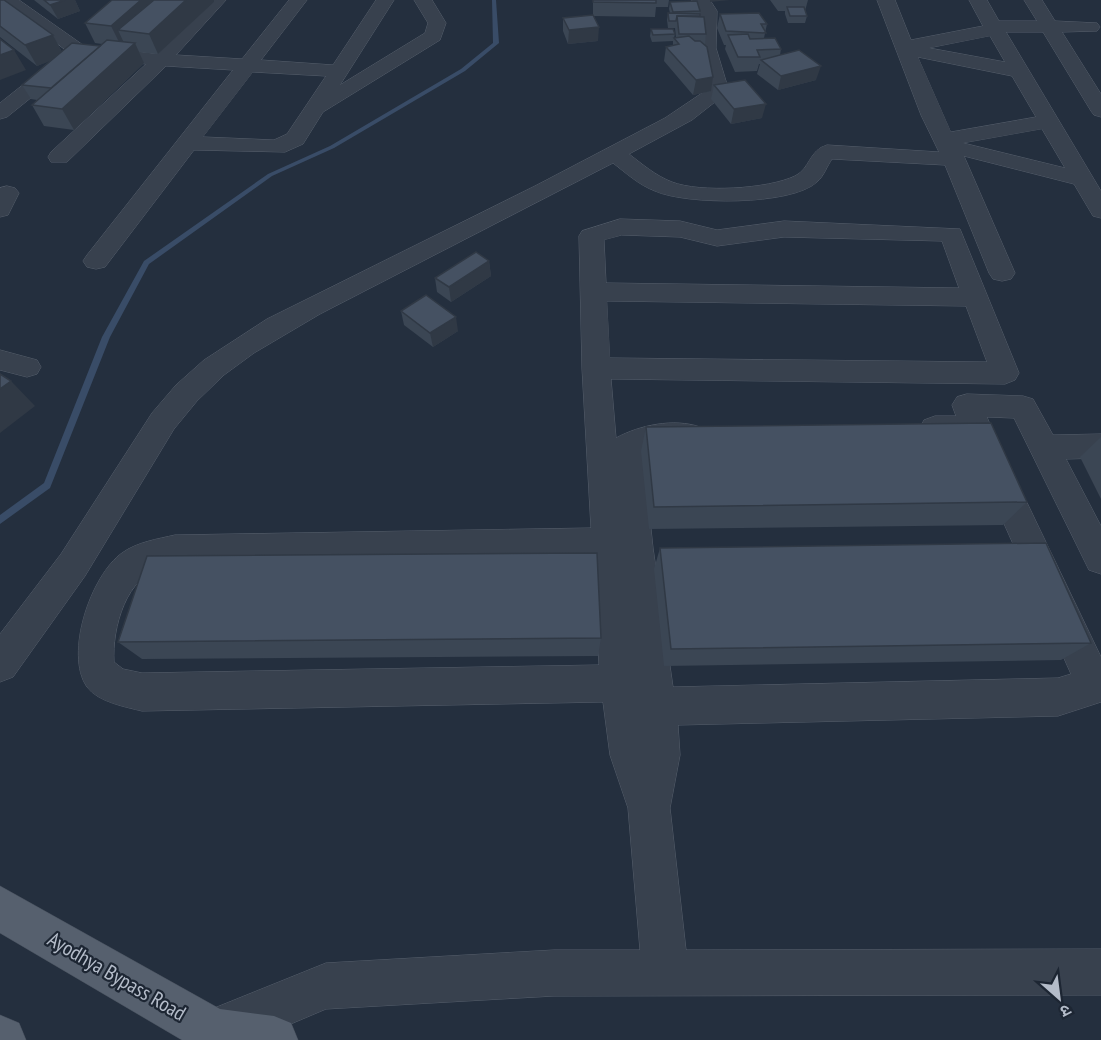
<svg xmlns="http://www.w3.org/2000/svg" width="1101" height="1040" viewBox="0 0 1101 1040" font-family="'PT Sans Narrow','Noto Sans Devanagari',sans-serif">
<rect width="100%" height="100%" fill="#242f3e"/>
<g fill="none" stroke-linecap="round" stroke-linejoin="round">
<polygon fill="#394c67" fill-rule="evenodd" points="492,0 496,0 499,43 465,71 334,148 272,176 149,264 110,337 50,488 0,524 0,515 44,483 102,337 144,261 268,174 330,146 461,69 493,43"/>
<g stroke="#565f6c" stroke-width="1">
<g id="minor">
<path d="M 0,0 L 19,0 L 83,45 L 156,54 L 209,0 L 226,0 L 176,55 L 242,59 L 289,0 L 307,0 L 261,60 L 333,65 L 376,0 L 394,0 L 340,85 L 425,33 L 428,23 L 414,0 L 432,0 L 446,23 L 440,40 L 323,112 L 303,144 L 285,152 L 194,150 L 105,267 L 96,269 L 87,267 L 83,261 L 87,255 L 233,70 L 166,66 L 67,162 L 51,162 L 48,157 L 51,152 L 146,64 L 71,54 ZM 253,72 L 326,76 L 287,134 L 274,140 L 203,137 Z"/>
<path d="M 692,0 L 710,0 L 717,11 L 716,48 L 729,91 L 692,120 L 629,154 C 642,164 656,176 672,182 C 700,193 768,189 795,176 C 810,169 809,150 827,145 L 939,152 L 921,115 L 877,0 L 895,0 L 911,40 L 983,26 L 969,0 L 987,0 L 999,21 L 1037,21 L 1024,0 L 1042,0 L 1055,21 L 1097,23 L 1100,27 L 1097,31 L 1062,32 L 1101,94 L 1101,117 L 1094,115 L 1091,111 L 1043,32 L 1006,32 L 1101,191 L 1101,218 L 1093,216 L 1074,184 L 964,156 L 1015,273 L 1011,279 L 1002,281 L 993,279 L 989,273 L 945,165 L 832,159 C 827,166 824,176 817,182 C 791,206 686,205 655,191 C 639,185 626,173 613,163 L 320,314 L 254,353 L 224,375 L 197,401 L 174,429 L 85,576 L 13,677 L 0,682 L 0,634 L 61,554 L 152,413 L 176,385 L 204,360 L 267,319 L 535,186 L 665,118 L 708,89 L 698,48 L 699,11 ZM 990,36 L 1005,62 L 929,48 ZM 918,57 L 1012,76 L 1036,117 L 951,132 ZM 1042,129 L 1065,168 L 963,143 Z"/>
<polygon points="61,58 68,60 71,64 68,68 7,117 0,119 0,103 54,60"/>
<polygon points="7,186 15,188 19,193 8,215 0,217 0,188"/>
<path d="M 620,219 L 680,221 L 717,230 L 784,221 L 960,229 L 1019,373 L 1015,380 L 1005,384 L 611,379 L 616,438 C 640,425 674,418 700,427 L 704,435 L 700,443 C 681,449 661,445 643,453 L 653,548 L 673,687 L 1058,678 L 1071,674 L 981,472 L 986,463 L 997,459 L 1008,463 L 1101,657 L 1101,702 L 1058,716 L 678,725 L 680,755 L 670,808 L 686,950 L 1101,949 L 1101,995 L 554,996 L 326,1009 L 253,1040 L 187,1040 L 197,1015 L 326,963 L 554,950 L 640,950 L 628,808 L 610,755 L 603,702 L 142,711 C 126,707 98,702 87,687 C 64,654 91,575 122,553 C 137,542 158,539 175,535 L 591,528 L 582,368 L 579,236 L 582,231 ZM 622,235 L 680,237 L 717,246 L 784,237 L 942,241 L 959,288 L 606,283 L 604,240 ZM 607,301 L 966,306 L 987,362 L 610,358 ZM 593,557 L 599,665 L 142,673 L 123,669 L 114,662 C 112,628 126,575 164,567 Z"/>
<polygon points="0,350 37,360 41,367 37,374 27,377 0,370"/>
<path d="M 967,394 L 1023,396 L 1033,399 L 1053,435 L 1101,434 L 1101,458 L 1066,459 L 1101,526 L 1101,574 L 1089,570 L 1014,418 L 987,417 L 991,427 L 987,435 C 968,441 943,442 924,436 L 920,428 L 924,420 L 935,416 L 956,416 L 952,405 L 957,397 Z"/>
</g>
</g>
<g stroke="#414a57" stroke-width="1">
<g id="primary">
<polygon points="0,886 220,1009 274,1016 291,1023 298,1040 182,1040 0,933"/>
<polygon points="0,1015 19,1023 26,1040 0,1040"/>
</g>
</g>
<use href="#minor" fill="#38414e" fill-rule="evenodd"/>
<use href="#primary" fill="#56606e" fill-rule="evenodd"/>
</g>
<g fill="#3b4654">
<polygon points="0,0 53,35 62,52 100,46 102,44 95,43 85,23 112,0 214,0 214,2 158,54 139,52 144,63 74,130 44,126 32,105 37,100 31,99 22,85 51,60 37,66 0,37"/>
<polygon points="34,0 75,0 80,11 58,19"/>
<polygon points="593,0 669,0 668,7 656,7 655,17 594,16 598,41 568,44 563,31 563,18 593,15"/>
<polygon points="770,0 808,0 805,11 807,16 805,23 788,23 785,14 785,11 778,11"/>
<polygon points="670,2 700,11 699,14 706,34 705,45 711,91 693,95 664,61 666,47 673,45 673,41 652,42 650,36 651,29 675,34 674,38 676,38 675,28 668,28 667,20 668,13 670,13 669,9"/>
<polygon points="720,14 767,24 764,38 781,49 780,55 816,80 778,90 757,74 760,64 759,64 757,71 735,72 725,49 726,45 724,45 717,28"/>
<polygon points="714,85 762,118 731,124 711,99"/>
<polygon points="489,261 491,276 451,302 437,292 435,278"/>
<polygon points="401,311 458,331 433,347 404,325"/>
<polygon points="646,427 1027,502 1003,525 649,529 641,451"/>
<polygon points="1101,437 1101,499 1080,457"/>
<polygon points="660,548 1091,643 1061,660 664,666 654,569"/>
<polygon points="601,638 598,656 142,659 118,642"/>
</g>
<g fill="#303945">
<polygon points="65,0 75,0 80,11 58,19 50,5"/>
<polygon points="141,0 172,0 118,30 124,43 121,46 111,26"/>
<polygon points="186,0 214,0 214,2 158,54 149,34"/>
<polygon points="710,0 730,0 710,2"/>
<polygon points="599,27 598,41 568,44 569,30"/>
<polygon points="53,35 64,56 37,66 25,45"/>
<polygon points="135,43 144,63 74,130 62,109"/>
<polygon points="14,50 26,70 0,80 0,55"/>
<polygon points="821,66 816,80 778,90 781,76"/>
<polygon points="713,77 711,91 693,95 696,80"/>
<polygon points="766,104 762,118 731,124 734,109"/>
<polygon points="489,261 491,276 451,302 449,287"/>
<polygon points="456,317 458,331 433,347 430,333"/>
<polygon points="11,381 35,406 0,433 0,389"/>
</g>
<g fill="#455162" stroke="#303945" stroke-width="1.5">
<polygon points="0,0 4,0 53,35 25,45 0,26"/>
<polygon points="44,0 65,0 50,5"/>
<polygon points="112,0 141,0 111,26 85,23"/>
<polygon points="154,0 186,0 149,34 118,30"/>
<polygon points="593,0 656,0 656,3 593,2"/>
<polygon points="697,1 700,11 673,12 670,2"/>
<polygon points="787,7 804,7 807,16 790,16"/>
<polygon points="668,13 700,14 700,16 677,16 676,21 669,21"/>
<polygon points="759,13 767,24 761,24 766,33 726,31 720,14"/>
<polygon points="593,15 599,27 569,30 563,18"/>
<polygon points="677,16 704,17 706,34 679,34"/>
<polygon points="651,29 673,29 675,34 653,35"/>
<polygon points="748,34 750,39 775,38 781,49 757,50 760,57 738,57 728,35"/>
<polygon points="689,36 695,41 700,41 707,47 713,77 696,80 666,47 679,44 674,38"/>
<polygon points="0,39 14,50 0,55"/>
<polygon points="107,40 135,43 62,109 32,105"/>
<polygon points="72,43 100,46 51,88 22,85"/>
<polygon points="799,50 821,66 781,76 761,60"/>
<polygon points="745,80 766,104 734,109 714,85"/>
<polygon points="476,252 489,261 449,287 435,278"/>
<polygon points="426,295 456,317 430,333 401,311"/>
<polygon points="0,374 11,381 0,389"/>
<polygon points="991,423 1027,502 654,507 646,427"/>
<polygon points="1046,543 1091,643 671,649 660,548"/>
<polygon points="597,553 601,638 118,642 147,556"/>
</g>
<g text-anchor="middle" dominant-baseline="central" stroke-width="4.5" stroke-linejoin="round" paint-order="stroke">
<g font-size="21" fill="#b4bcc9" stroke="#1d2633">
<text transform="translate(117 976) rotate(30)">Ayodhya Bypass Road</text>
</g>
</g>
<g transform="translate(1059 998) rotate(152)" stroke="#1d2633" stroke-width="4.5" paint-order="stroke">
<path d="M0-4.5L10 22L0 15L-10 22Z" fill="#b4bcc9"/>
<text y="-9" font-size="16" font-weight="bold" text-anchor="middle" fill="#b4bcc9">उ</text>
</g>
</svg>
